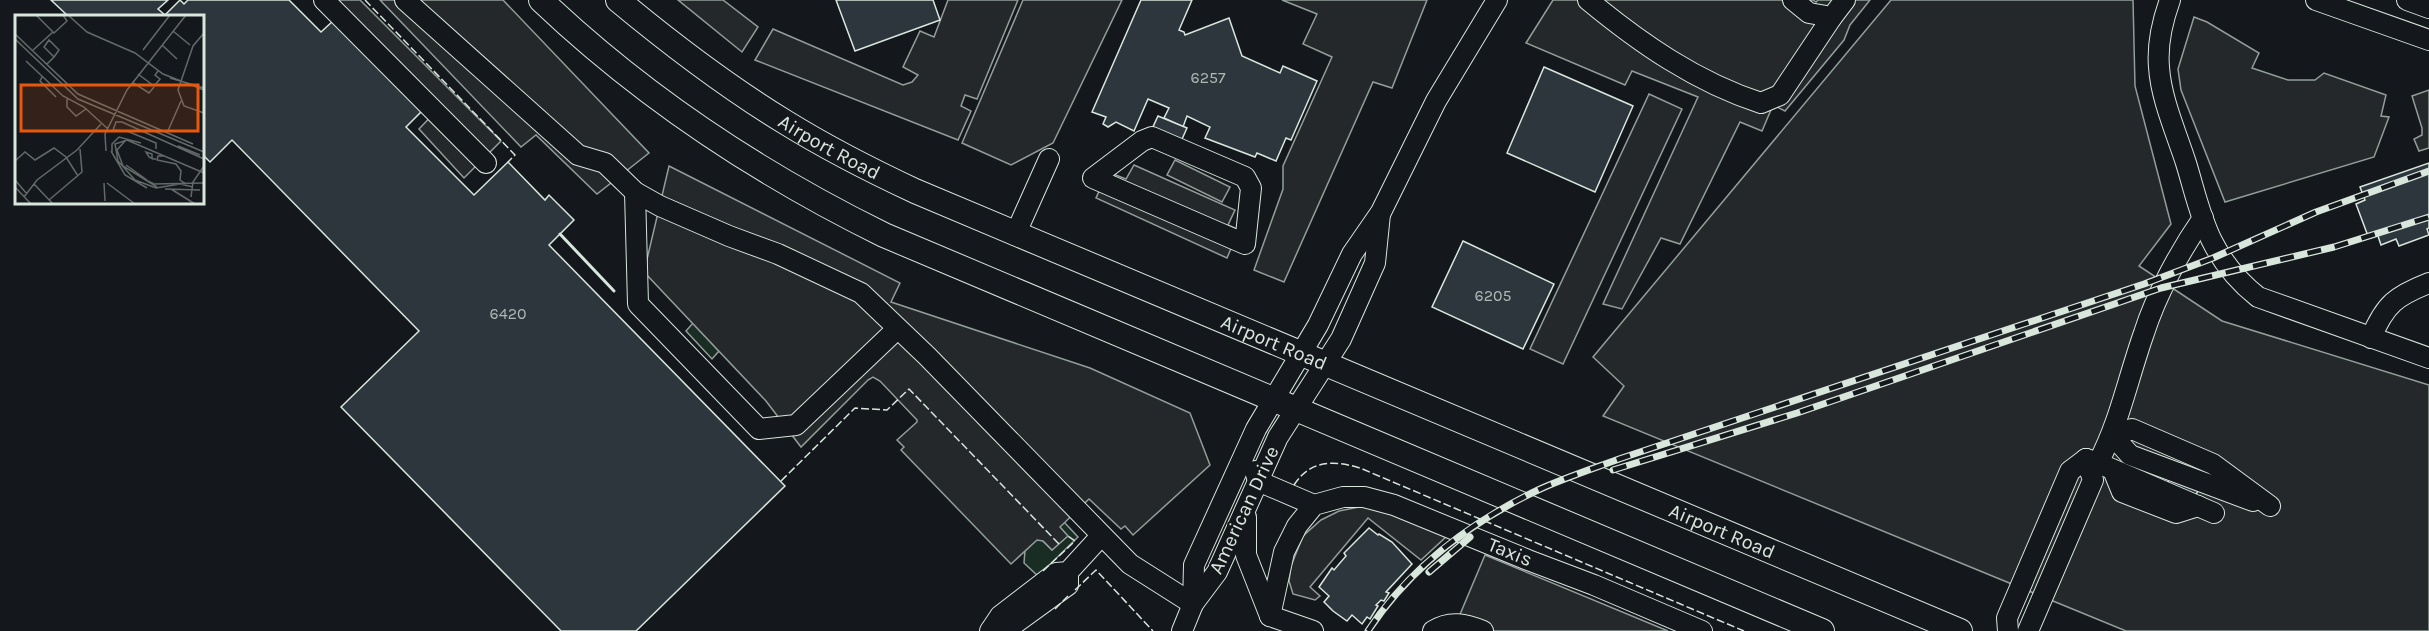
<svg xmlns="http://www.w3.org/2000/svg" width="2429" height="631" viewBox="0 0 2429 631" font-family="Karla,sans-serif">
<rect width="100%" height="100%" fill="#14181c"/>
<g fill="#1a2d24" stroke="#939e99" stroke-width="1.5">
<polygon points="693,323 719,351 712,359 686,331"/>
<polygon points="1064,522 1078,537 1038,576 1024,563 1025,550 1035,539 1040,538 1052,550 1067,536 1059,527"/>
</g>
<g fill="#24282b" stroke="#939e99" stroke-width="1.5">
<polygon points="337,0 360,0 501,141 464,178 419,129 442,105"/>
<polygon points="380,0 503,0 649,153 597,194 536,135 521,147"/>
<polygon points="678,0 723,0 758,27 742,52"/>
<polygon points="948,0 1018,0 977,99 965,95 961,106 971,111 958,140 755,60 773,29 903,85 912,82 918,75 903,67 920,31 934,37"/>
<polygon points="1023,0 1122,0 1053,143 1011,165 962,143"/>
<polygon points="1282,0 1427,0 1392,88 1373,82 1284,282 1254,270 1283,189 1283,166 1332,57 1303,44 1317,14"/>
<polygon points="1553,0 1813,0 1816,2 1818,0 1870,0 1850,25 1844,40 1785,111 1773,105 1762,131 1740,122 1680,244 1661,238 1622,309 1603,304 1698,97 1632,71 1625,85 1526,43"/>
<polygon points="1891,0 2133,0 2135,86 2171,224 2139,266 2222,321 2429,385 2429,631 2126,631 1603,416 1624,386 1593,357"/>
<polygon points="2194,17 2207,22 2259,53 2252,68 2288,80 2315,80 2324,73 2386,95 2381,116 2389,117 2374,157 2225,202 2181,90 2178,69"/>
<polygon points="2429,90 2429,148 2419,151 2414,139 2422,135 2422,128 2412,96"/>
<polygon points="1649,94 1682,109 1563,364 1530,349"/>
<polygon points="1175,160 1230,187 1222,202 1167,175"/>
<polygon points="1134,165 1235,210 1228,225 1239,230 1227,258 1096,198 1108,172 1126,179"/>
<polygon points="669,166 900,283 891,302 1090,368 1190,413 1210,465 1133,535 1125,526 1121,529 1089,499 1060,527 1068,536 1052,550 1043,541 1037,540 1011,564 901,450 904,447 897,440 917,422 917,420 880,381 873,377 868,380 801,447 766,401 644,272"/>
<polygon points="1359,507 1373,507 1447,536 1421,560 1368,518 1310,587 1320,596 1315,600 1293,594 1289,581 1291,566 1303,536 1321,520 1339,511"/>
<polygon points="1485,555 1668,631 1453,631"/>
</g>
<g fill="#2c363c" stroke="#d8e6dc" stroke-width="1.5">
<polygon points="51,0 168,0 158,9 165,15 180,0 184,4 188,0 289,0 321,32 333,21 422,111 406,127 474,195 508,162 545,200 549,195 574,220 549,245 785,486 636,631 561,631 341,407 419,331 232,140 210,162 202,154 202,16 68,16"/>
<polygon points="836,0 933,0 940,20 855,51"/>
<polygon points="1141,0 1192,0 1179,30 1184,32 1185,35 1229,18 1242,56 1280,73 1283,66 1317,81 1291,140 1286,138 1276,161 1257,153 1255,157 1205,138 1210,127 1187,116 1183,127 1164,118 1169,108 1148,99 1134,131 1116,122 1108,127 1103,124 1106,117 1092,112"/>
<polygon points="1544,67 1633,106 1595,192 1507,153"/>
<polygon points="1158,116 1187,128 1174,157 1145,144"/>
<polygon points="2429,163 2429,228 2427,229 2429,235 2399,246 2396,239 2381,245 2377,233 2368,236 2356,204 2365,200 2360,187"/>
<polygon points="1463,241 1554,284 1523,349 1432,307"/>
<polygon points="2171,474 2200,486 2195,497 2167,485"/>
<polygon points="1369,528 1378,535 1379,534 1392,542 1412,564 1386,592 1389,593 1384,601 1381,600 1376,605 1378,606 1370,619 1367,617 1362,624 1352,615 1347,621 1333,611 1324,602 1329,596 1319,587 1332,568 1334,570 1346,556 1344,553"/>
</g>
<g fill="none" stroke-linecap="round" stroke-linejoin="round">
<g stroke="#d8e6dc" stroke-width="22">
<g id="minor">
<polyline points="324,0 486,163"/>
<polyline points="405,0 578,155 605,163 635,192 660,206 729,236 778,254 861,293 927,356 1130,564 1193,604"/>
<path d="M 1588,0 C 1640,43 1696,82 1761,103 L 1780,95 L 1832,17"/>
<polyline points="1793,0 1809,13 1832,17 1845,0"/>
<path d="M 2170,0 C 2162,22 2157,43 2159,67 C 2161,99 2176,132 2186,163 C 2194,189 2200,217 2212,241 C 2223,263 2239,282 2258,297 L 2429,358"/>
<polyline points="2316,0 2429,40"/>
<polyline points="2407,0 2429,8"/>
<polygon points="1152,137 1245,177 1251,188 1245,244 1093,178 1142,141"/>
<polyline points="635,192 638,304 759,429 796,425 897,329"/>
<polyline points="1015,235 1049,159"/>
<path d="M 2371,338 C 2385,304 2396,296 2429,283"/>
<polyline points="2113,436 2132,429 2213,464 2270,506"/>
<polyline points="2113,436 2130,455 2253,501"/>
<path d="M 2086,459 L 2098,463 C 2120,421 2128,378 2144,333 C 2156,295 2180,251 2203,218"/>
<polyline points="2098,463 2214,513"/>
<polyline points="2113,470 2122,492 2176,513 2198,506"/>
<polyline points="1255,471 1258,481 1314,505"/>
<polyline points="1246,517 1246,555 1270,616"/>
<polyline points="1193,604 1194,565 1256,429 1318,325 1352,254 1381,212 1436,101 1497,0"/>
<polyline points="1270,616 1284,552 1297,526 1314,505 1343,497 1364,497 1394,505 1528,560 1594,585 1702,631"/>
<polyline points="1270,616 1313,631"/>
<polyline points="991,630 1010,627 1068,585 1068,572"/>
<polyline points="990,631 1000,616 1056,573 1068,572 1101,536"/>
<polyline points="1182,631 1193,604 1217,572 1278,437 1341,339 1375,263 1380,214"/>
<path d="M 1433,631 C 1450,620 1466,624 1483,631"/>
<polyline points="2008,631 2007,618 2070,471 2086,459"/>
<polyline points="2028,631 2093,480 2086,459"/>
</g>
</g>
<g stroke="#d8e6dc" stroke-width="26">
<g id="major">
<path d="M 541,0 C 643,97 758,173 884,235 L 1822,631"/>
<path id="s1" d="M 618,0 C 671,44 726,86 785,122 C 827,148 870,170 915,191 L 1960,631"/>
</g>
</g>
<use href="#minor" stroke="#14181c" stroke-width="20"/>
<use href="#major" stroke="#14181c" stroke-width="24"/>
<g stroke="#d8e6dc" stroke-width="7">
<g id="rail">
<polyline points="1613,470 1797,413 2161,288 2334,247 2429,217"/>
<polyline points="1429,572 1470,537"/>
<path d="M 1368,631 C 1410,567 1469,523 1538,490 C 1564,478 1592,469 1619,459 L 2144,284 L 2213,258 L 2316,212 L 2429,171"/>
</g>
</g>
<use href="#rail" stroke="#14181c" stroke-width="4.5" stroke-dasharray="14" stroke-linecap="butt"/>
<g stroke="#d8e6dc" stroke-width="1.5" stroke-dasharray="8 3" stroke-linecap="butt">
<polyline points="365,0 515,155 508,162"/>
<polyline points="781,481 855,408 887,410 909,389 1059,544"/>
<path d="M 1294,485 C 1310,460 1333,460 1360,468 L 1744,631"/>
<polyline points="1043,571 1075,541 1068,536"/>
<polyline points="1075,590 1096,570 1153,631"/>
<polyline points="1055,609 1068,596"/>
</g>
<polyline stroke="#d8e6dc" stroke-width="3" points="560,234 614,291"/>
</g>
<g text-anchor="middle" dominant-baseline="central" stroke-width="4.5" stroke-linejoin="round" paint-order="stroke">
<g font-size="16" fill="#adbab4">
<text x="1208" y="77">6257</text>
<text x="1493" y="295">6205</text>
<text x="508" y="313">6420</text>
</g>
<g font-size="20" fill="#d8e6dc" stroke="#14181c">
<text stroke="none"><textPath href="#s1" startOffset="258">Airport Road</textPath></text>
<text stroke="none"><textPath href="#s1" startOffset="744">Airport Road</textPath></text>
<text transform="translate(1244 510) rotate(-65)">American Drive</text>
<text stroke="none"><textPath href="#s1" startOffset="1230">Airport Road</textPath></text>
<text transform="translate(1510 552) rotate(22)">Taxis</text>
</g>
</g>
<g transform="translate(15 15)">
<rect width="189" height="189" fill="#14181c"/>
<path fill="none" stroke="#626a69" stroke-width="1.5" d="M 21,0 L 39,18 L 52,6 L 48,0M 53,0 L 72,17 L 120,38 L 148,59 L 189,75M 158,16 L 175,30M 189,18 L 178,31 L 163,75 L 169,91 L 189,98M 0,19 L 63,79 L 178,129M 0,24 L 63,84 L 189,137M 147,30 L 162,44M 128,35 L 155,0M 17,36 L 38,17M 11,46 L 48,81 L 69,92 L 93,114M 32,49 L 39,42 L 29,32 L 34,25 L 44,35 L 39,42M 123,59 L 139,71 L 145,64 L 140,60 L 143,56M 27,62 L 25,66 L 41,82M 155,63 L 189,73M 117,67 L 134,78 L 139,72M 52,84 L 52,92 L 61,101 L 71,94M 98,115 L 101,107 L 107,107 L 189,144M 98,115 L 112,116 L 141,128 L 141,134M 152,118 L 166,86M 110,126 L 102,135 L 108,151 L 142,172M 163,131 L 185,140M 91,136 L 90,119 L 112,75 L 171,0M 96,136 L 110,160 L 132,173M 97,137 L 97,129 L 104,122 L 126,128M 149,141 L 143,141 L 142,145 L 161,149 L 166,156 L 165,165 L 171,169M 137,143 L 137,139 L 131,137 L 134,142 L 138,144 L 141,144M 0,146 L 10,137 L 20,145 L 39,133 L 51,142 L 63,161M 111,150 L 132,165M 0,165 L 12,179M 133,166 L 139,169 L 189,168M 89,168 L 90,186M 92,168 L 120,189M 19,169 L 38,189M 0,172 L 16,189M 178,172 L 165,169 L 141,173 L 120,165 L 103,146 L 100,129 L 112,125 L 189,158M 150,174 L 185,175M 156,174 L 180,189M 9,182 L 22,165 L 62,135 L 86,109M 176,182 L 178,167 L 189,151M 34,185 L 67,157 L 65,134"/>
<path fill="#e8590c" fill-opacity="0.15" stroke="#e8590c" stroke-width="3" d="M 6,70 L 183,70 L 183,116 L 6,116 Z"/>
<rect width="189" height="189" fill="none" stroke="#d8e6dc" stroke-width="3"/>
</g>
</svg>
